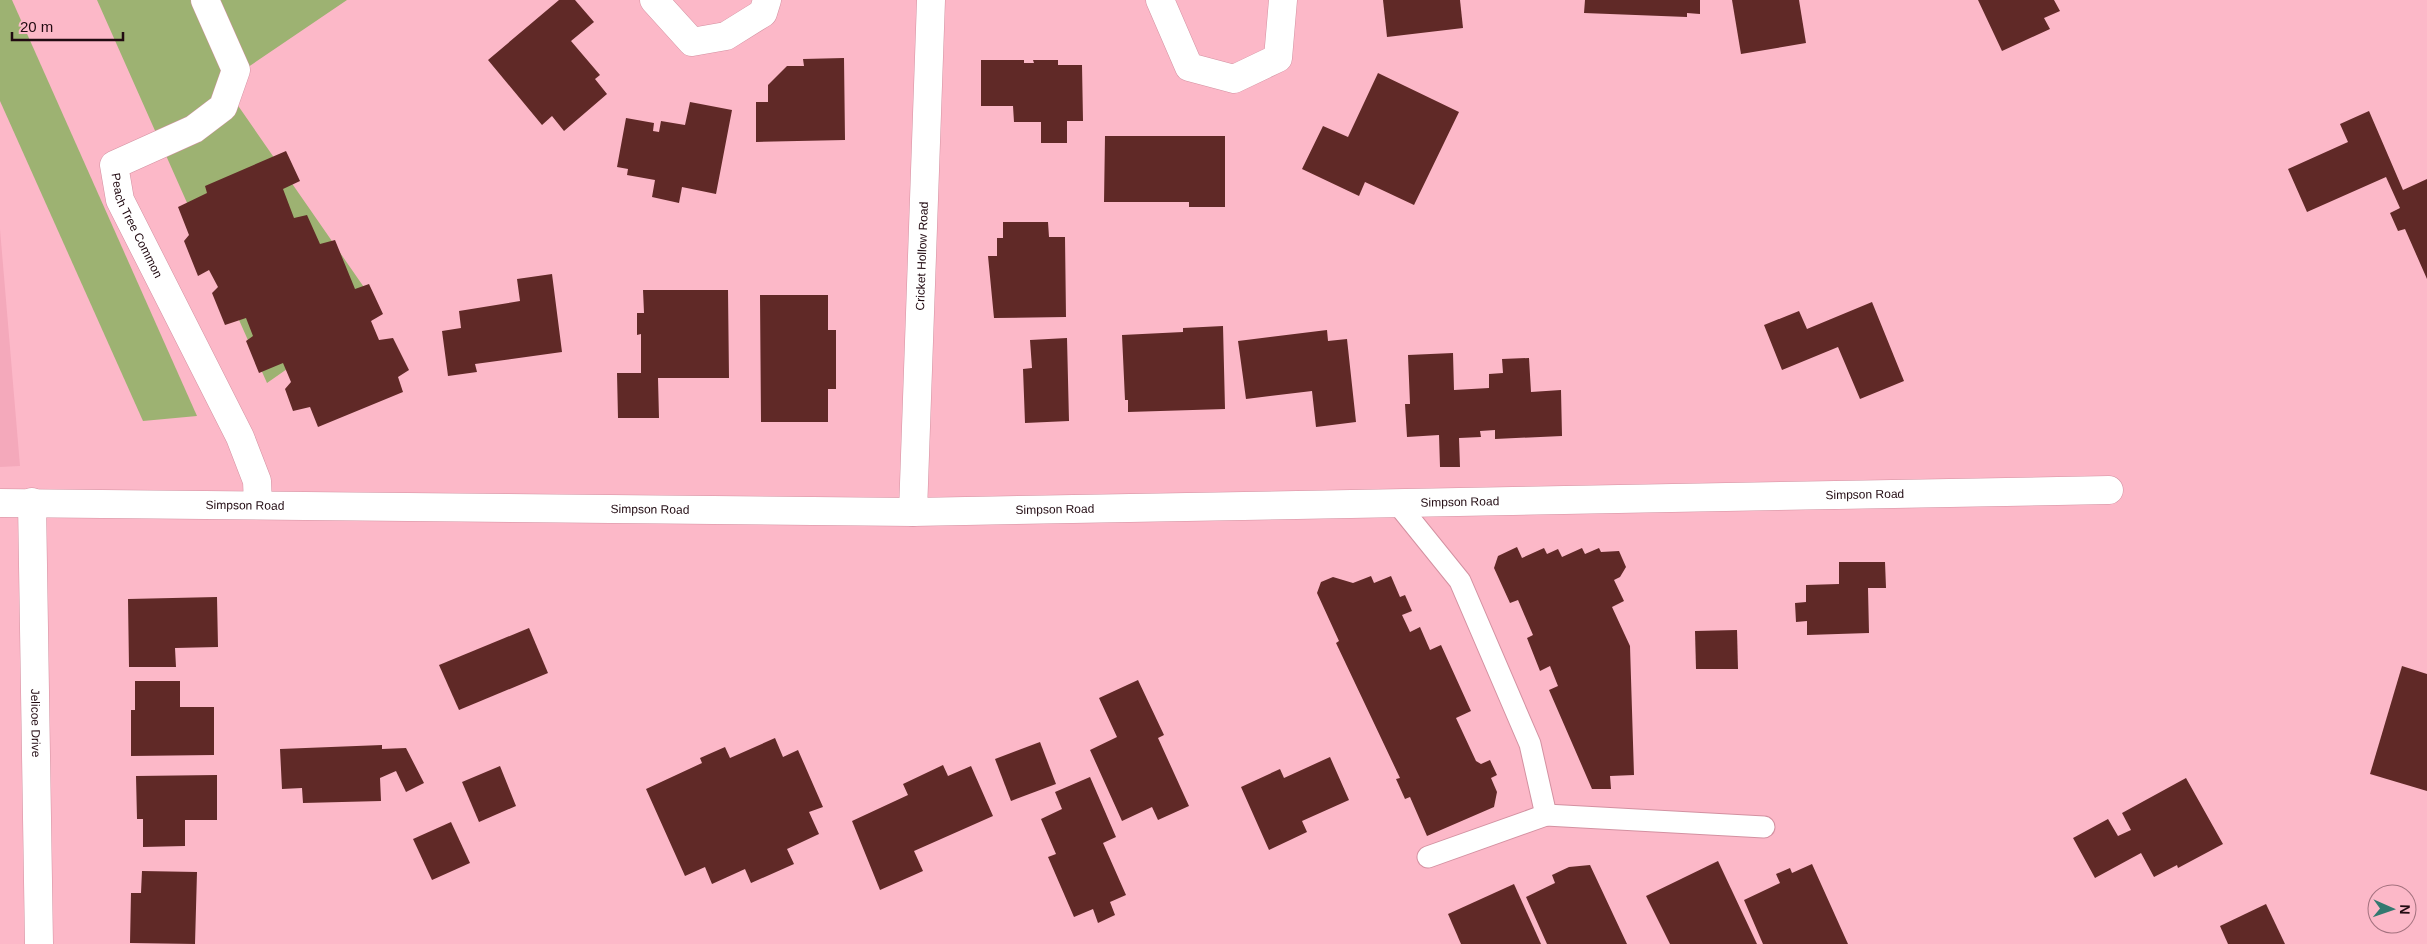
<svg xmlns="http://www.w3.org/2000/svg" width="2427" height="944" viewBox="0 0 2427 944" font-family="Helvetica,sans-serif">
<rect width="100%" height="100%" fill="#fcb8c8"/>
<polygon fill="#f4a9bb" points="0,229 20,466 0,467"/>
<g fill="#9db272">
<polygon points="0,0 12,0 197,416 143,421 0,101"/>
<polygon points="97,0 347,0 223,84 377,306 267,383"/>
</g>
<g fill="#602927">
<polygon points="559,0 575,0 594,22 571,41 600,75 595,79 607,94 564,131 552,116 542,125 488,60"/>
<polygon points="1383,0 1460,0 1463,28 1387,37"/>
<polygon points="1585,0 1700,0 1700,14 1687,13 1687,17 1584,13"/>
<polygon points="1732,0 1799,0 1806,43 1741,54"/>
<polygon points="1978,0 2054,0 2060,11 2044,18 2050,29 2002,51"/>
<polygon points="844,58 845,140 756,142 756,102 768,102 768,85 787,66 804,66 803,59"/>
<polygon points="981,60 1024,60 1024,63 1034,63 1033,60 1058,60 1058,65 1082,65 1083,121 1067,121 1067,143 1041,143 1041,122 1014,122 1013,106 981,106"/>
<polygon points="1378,73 1459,112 1414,205 1365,182 1359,196 1302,169 1323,126 1348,137"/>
<polygon points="690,102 732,110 716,194 682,187 679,203 652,197 655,180 627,175 628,169 617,167 626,118 654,123 653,131 659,132 661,121 685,125"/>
<polygon points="2369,111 2403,190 2427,179 2427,279 2405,229 2398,231 2390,213 2400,208 2386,177 2307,212 2288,169 2348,142 2340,124"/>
<polygon points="1105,136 1225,136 1225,207 1189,207 1189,202 1104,202"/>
<polygon points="286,151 300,181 283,189 294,218 307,215 320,244 335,240 355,289 369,284 383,314 371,321 379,340 393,338 409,370 398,377 403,392 318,427 310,407 293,411 285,389 291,382 283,363 259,373 246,341 253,336 246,318 225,325 212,293 218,287 209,270 198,276 184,241 189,235 178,207 207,193 205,186"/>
<polygon points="1003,222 1048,222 1049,237 1065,237 1066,317 994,318 988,256 997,256 997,238 1003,238"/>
<polygon points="552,274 562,352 475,364 477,372 448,376 442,331 461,328 459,311 520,301 517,279"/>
<polygon points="643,290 728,290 729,378 658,378 659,418 618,418 617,373 641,373 641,334 637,335 637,313 644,313"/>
<polygon points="760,295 828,295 828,330 836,330 836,389 828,389 828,422 761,422"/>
<polygon points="1872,302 1904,381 1860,399 1838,347 1782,370 1764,325 1799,311 1807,329"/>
<polygon points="1223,326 1225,409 1128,412 1128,400 1125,400 1122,335 1183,332 1183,328"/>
<polygon points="1327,330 1328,341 1347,339 1356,422 1316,427 1312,391 1246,399 1238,341"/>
<polygon points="1067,338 1069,421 1025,423 1023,369 1032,368 1030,340"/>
<polygon points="1453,353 1454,390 1489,388 1489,374 1503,373 1502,359 1529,358 1531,392 1561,390 1562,436 1495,439 1495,430 1480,431 1481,437 1459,438 1460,467 1440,467 1439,435 1407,437 1405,404 1410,404 1408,355"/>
<polygon points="1517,547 1522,558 1544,548 1547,554 1558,549 1562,557 1582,548 1585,554 1599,548 1601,552 1619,551 1626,567 1620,577 1614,580 1624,601 1612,607 1630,646 1634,775 1610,776 1611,789 1592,789 1549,690 1558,686 1550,666 1540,671 1527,638 1533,635 1518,600 1510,603 1494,568 1498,556"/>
<polygon points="1839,562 1885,562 1886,588 1868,588 1869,633 1807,635 1807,621 1796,622 1795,603 1806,602 1806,585 1839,584"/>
<polygon points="1371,576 1374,583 1391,576 1400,597 1405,595 1412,611 1402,615 1410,632 1420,627 1430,650 1441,645 1471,711 1456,718 1476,761 1481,764 1490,760 1497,775 1491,778 1497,792 1494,807 1427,836 1410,797 1405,799 1396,779 1400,778 1336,643 1339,641 1317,593 1321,582 1333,577 1353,583"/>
<polygon points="217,597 218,647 175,648 176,667 129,667 128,599"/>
<polygon points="529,628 548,673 459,710 439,665"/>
<polygon points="1737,630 1738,669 1696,669 1695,631"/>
<polygon points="2402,666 2427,674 2427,791 2370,774"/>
<polygon points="1138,680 1164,735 1158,738 1189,806 1158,820 1152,807 1122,821 1090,750 1117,737 1099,698"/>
<polygon points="135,681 180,681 180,707 214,707 214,755 131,756 131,710 135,710"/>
<polygon points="775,738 783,757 798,750 823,807 809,812 819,834 787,849 794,864 751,883 745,869 712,884 705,867 685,876 646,789 702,763 700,758 725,747 730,758"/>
<polygon points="1040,742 1056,784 1011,801 995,759"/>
<polygon points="382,745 382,749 406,748 424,783 406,792 396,771 380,778 381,801 303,803 302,788 282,789 280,749"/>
<polygon points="1330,757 1349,800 1302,821 1307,832 1269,850 1241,787 1280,769 1284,778"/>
<polygon points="943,765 948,776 971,766 993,816 914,851 923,871 880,890 852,821 908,795 903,784"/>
<polygon points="500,766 516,806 479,822 462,782"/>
<polygon points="217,775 217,820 185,820 185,846 143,847 143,819 137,819 136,776"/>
<polygon points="1090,777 1116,837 1103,843 1126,895 1110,902 1115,915 1098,923 1093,909 1074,917 1048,857 1056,854 1041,819 1062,809 1055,792"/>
<polygon points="2186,778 2223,844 2178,868 2177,865 2154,877 2141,853 2095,878 2073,838 2108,819 2118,836 2131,830 2122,813"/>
<polygon points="451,822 470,863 432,880 413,839"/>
<polygon points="1718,861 1757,944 1670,944 1646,896"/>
<polygon points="1812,864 1848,944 1763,944 1744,900 1780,883 1776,874 1790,868 1792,873"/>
<polygon points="1590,865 1627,944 1547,944 1526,897 1555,883 1552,875 1569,867"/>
<polygon points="142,871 197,872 195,944 130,943 131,893 141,893"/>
<polygon points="1514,884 1541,944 1461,944 1448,914"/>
<polygon points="2266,904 2285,944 2228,944 2220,926"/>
</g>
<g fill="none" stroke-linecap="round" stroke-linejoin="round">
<g stroke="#d391a1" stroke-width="23">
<g id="service">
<polyline points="1397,503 1460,581 1530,744 1546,815"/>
<polyline points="1428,857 1546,815 1764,827"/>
</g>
</g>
<g stroke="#d391a1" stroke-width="29">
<g id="minor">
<path id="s1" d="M 205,0 L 236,70 L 223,107 L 194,129 L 114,165 L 120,200 L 240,437 L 257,481 L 258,505"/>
<polyline points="654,0 692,42 726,36 763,13 767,0"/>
<polyline points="1160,0 1189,67 1234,79 1278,58 1283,0"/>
<path id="s2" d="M 32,502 L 39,944"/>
<path id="s3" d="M 0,503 L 913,512 L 2109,490"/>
<path id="s4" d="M 913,512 L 931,0"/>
</g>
</g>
<use href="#service" stroke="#fff" stroke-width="21"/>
<use href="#minor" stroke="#fff" stroke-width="28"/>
</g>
<g text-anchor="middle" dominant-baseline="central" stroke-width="5" stroke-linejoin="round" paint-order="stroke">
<g font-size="12" fill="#210a11" stroke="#fcb8c8">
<text stroke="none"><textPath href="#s1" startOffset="305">Peach Tree Common</textPath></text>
<text stroke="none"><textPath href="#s4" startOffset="256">Cricket Hollow Road</textPath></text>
<text stroke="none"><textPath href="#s3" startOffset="1865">Simpson Road</textPath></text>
<text stroke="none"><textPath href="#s3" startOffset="1460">Simpson Road</textPath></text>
<text stroke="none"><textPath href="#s3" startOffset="245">Simpson Road</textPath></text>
<text stroke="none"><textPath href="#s3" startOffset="650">Simpson Road</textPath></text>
<text stroke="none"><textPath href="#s3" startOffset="1055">Simpson Road</textPath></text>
<text stroke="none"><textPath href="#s2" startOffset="221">Jelicoe Drive</textPath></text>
</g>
</g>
<g transform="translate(2392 909) rotate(92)"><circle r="24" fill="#fcb8c8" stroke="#a4727f"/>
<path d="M0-4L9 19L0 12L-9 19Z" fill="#337970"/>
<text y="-8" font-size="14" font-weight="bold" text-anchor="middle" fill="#210a11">N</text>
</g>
<path d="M12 32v8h111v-8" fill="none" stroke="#210a11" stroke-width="2.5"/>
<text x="20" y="32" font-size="15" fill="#210a11" stroke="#fcb8c8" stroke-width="4" paint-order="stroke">20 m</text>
</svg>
